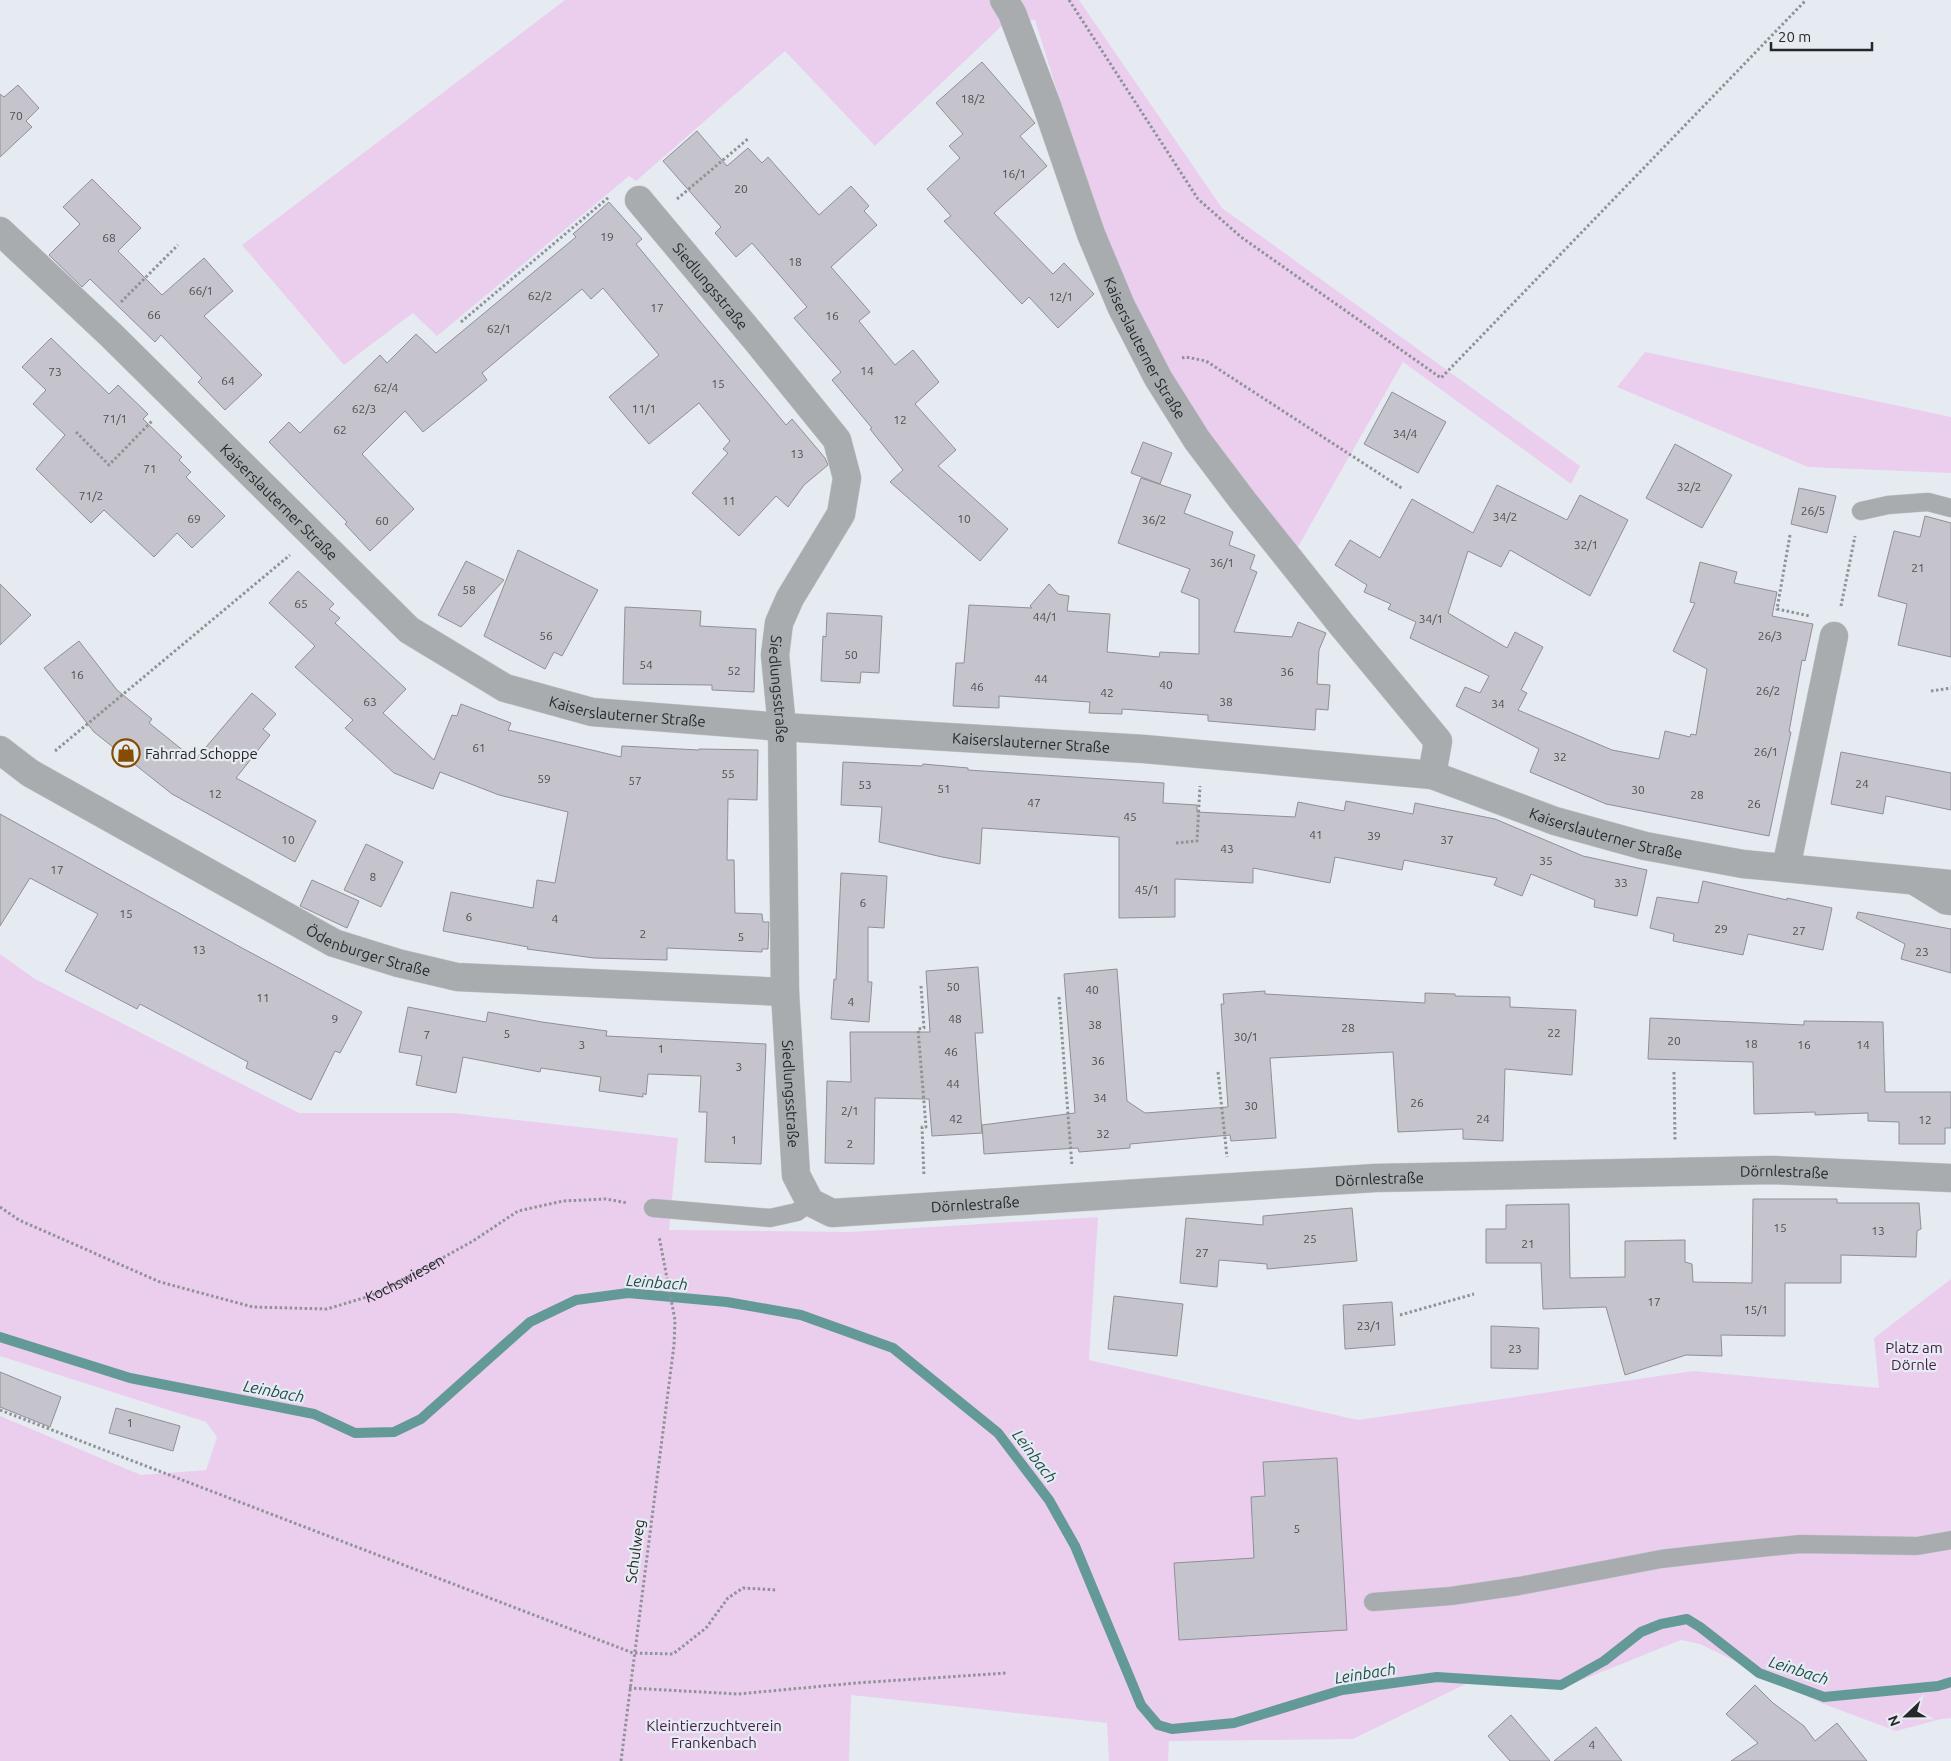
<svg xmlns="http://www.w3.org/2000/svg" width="1951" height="1761" viewBox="0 0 1951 1761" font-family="Ubuntu,sans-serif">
<rect width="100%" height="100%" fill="#e6ebf2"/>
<g fill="#ebceee">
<polygon points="565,0 1079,0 1222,208 1580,466 1571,484 1403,362 1295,552 1191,414 1108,256 1035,20 1007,21 875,146 785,51 636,181 629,176 437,336 413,313 344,365 242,245"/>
<polygon points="1645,352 1951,417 1951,473 1808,467 1617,387"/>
<polygon points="0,954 35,979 299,1113 454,1113 678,1138 669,1230 850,1232 1098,1217 1089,1360 1358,1420 1693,1371 1879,1388 1874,1338 1951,1279 1951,1718 1941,1719 1896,1731 1821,1703 1700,1644 1681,1640 1562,1688 1474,1680 1353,1739 1169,1741 1168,1761 1109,1761 1107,1723 851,1695 849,1761 0,1761 0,1416 141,1475 206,1470 217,1437 206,1422 0,1356"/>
</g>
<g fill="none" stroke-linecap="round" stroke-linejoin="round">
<polyline stroke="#639a97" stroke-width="10" points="0,1337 130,1378 314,1414 355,1433 394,1432 421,1419 530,1322 576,1300 628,1293 727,1302 801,1315 893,1348 998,1433 1049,1500 1075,1546 1141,1705 1158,1725 1172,1729 1234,1723 1342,1690 1437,1677 1561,1685 1604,1661 1641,1632 1661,1624 1687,1619 1700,1627 1759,1673 1824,1697 1938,1686 1951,1682"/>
</g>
<g fill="#c5c4cc" stroke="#908f96">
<polygon points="982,62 1035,123 1020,136 1047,166 994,213 1053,274 1064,263 1094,294 1058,328 1029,297 1022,304 944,221 951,216 927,189 960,158 949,146 963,134 936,103"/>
<polygon points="18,85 39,108 26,121 32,127 0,157 0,94 4,97"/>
<polygon points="697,131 727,166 748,148 762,163 768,157 819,215 851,186 869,206 864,211 877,225 831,267 870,312 859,321 895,365 913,350 939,382 915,404 956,450 938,466 1008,529 980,561 890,482 903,470 870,429 872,428 832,380 841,372 794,318 807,307 752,243 736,257 715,233 721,227 663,161"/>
<polygon points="92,179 141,228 118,251 162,295 204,258 233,291 204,316 262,375 225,410 198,382 202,378 161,335 155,342 90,279 82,287 49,255 80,224 63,207"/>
<polygon points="609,202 642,239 636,244 786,425 792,419 825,458 828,465 804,485 788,507 776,496 739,536 692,493 728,453 723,449 730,441 699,403 649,444 609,397 659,355 603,288 591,299 582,289 482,373 487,380 423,432 405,411 362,454 414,509 370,551 345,524 347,522 269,442 289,422 300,433 380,355 387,363 416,334 436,353 576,237 573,234"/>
<polygon points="51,338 109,394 118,385 148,414 143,419 182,457 179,460 191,472 186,477 225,516 192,548 177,533 154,557 104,510 91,523 36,469 65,435 33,404 46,390 22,367"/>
<polygon points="1392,392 1446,422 1418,473 1364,444"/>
<polygon points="1143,442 1172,453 1160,484 1131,473"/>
<polygon points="1675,444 1732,475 1702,528 1646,498"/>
<polygon points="1141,478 1191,495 1184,513 1233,532 1229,545 1255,555 1250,569 1257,572 1234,632 1292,637 1298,622 1326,633 1319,650 1317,684 1330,685 1328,710 1316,709 1315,730 1208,721 1208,715 1122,709 1122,714 1089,713 1090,702 999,696 999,708 953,706 956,663 964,663 969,605 1032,608 1030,606 1049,584 1058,594 1069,596 1067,611 1110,614 1107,652 1159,657 1160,652 1199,654 1199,599 1181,592 1190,569 1118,543"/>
<polygon points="1497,485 1567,520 1580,495 1628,520 1590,596 1510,550 1501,567 1468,551 1448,613 1507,648 1515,632 1543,647 1521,690 1527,693 1518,710 1612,750 1659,759 1665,731 1690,737 1691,734 1696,735 1707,669 1673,651 1695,603 1690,602 1700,562 1737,572 1734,583 1777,592 1772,616 1813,624 1805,661 1802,660 1789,732 1791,732 1769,836 1606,804 1530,772 1539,749 1456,706 1465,687 1480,693 1489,676 1410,638 1416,622 1388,609 1391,604 1364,592 1367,585 1335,565 1350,540 1380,558 1412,499 1473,533"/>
<polygon points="1799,488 1836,496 1827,533 1791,524"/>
<polygon points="1925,516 1951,523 1951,657 1898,645 1907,604 1878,596 1894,531 1920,537"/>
<polygon points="518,550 598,590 562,656 554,652 545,669 484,636"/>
<polygon points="466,561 504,580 461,627 438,615"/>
<polygon points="298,571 334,604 329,609 340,618 335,623 406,689 383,713 434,760 452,715 457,716 461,704 511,723 508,730 621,757 622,746 699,750 699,749 758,750 757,800 728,799 727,860 734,860 735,913 762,914 763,922 769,922 768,949 762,949 762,952 667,948 667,960 594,958 527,949 528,947 443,931 451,892 533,908 537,880 555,883 568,812 499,795 440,772 433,789 394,773 345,728 353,720 295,667 315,646 269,603"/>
<polygon points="0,584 31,615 0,645"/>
<polygon points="625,607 701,611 700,626 756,629 754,692 712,690 712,685 623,684"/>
<polygon points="827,613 882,616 879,673 861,672 860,683 821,681 823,636 826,637"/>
<polygon points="79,641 117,690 152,719 149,723 195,760 252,693 276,714 263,729 270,735 236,778 316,821 295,862 172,794 94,732 44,668"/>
<polygon points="1841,752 1951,773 1951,810 1886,796 1883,814 1831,804"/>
<polygon points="843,762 922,766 923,764 968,768 968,770 1164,783 1163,803 1197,805 1197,812 1295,817 1298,802 1344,811 1346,801 1413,814 1415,803 1495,819 1583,856 1647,870 1637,916 1594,907 1595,900 1531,874 1522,896 1494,885 1497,878 1404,860 1402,870 1335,857 1330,883 1253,868 1253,883 1175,879 1175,917 1119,918 1119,837 982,828 980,864 942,857 879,842 882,807 841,805"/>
<polygon points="0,814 242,948 362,1012 340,1053 335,1051 311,1100 246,1068 248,1062 140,1004 137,1009 65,971 98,914 30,878 0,926"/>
<polygon points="366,844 403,862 381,907 344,890"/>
<polygon points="841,873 887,876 884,928 868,927 868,982 872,982 869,1022 831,1019 834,979 836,980"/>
<polygon points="312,880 359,901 347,928 300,906"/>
<polygon points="1703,881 1787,900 1787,898 1832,908 1823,950 1748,934 1743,955 1673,941 1674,934 1650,928 1657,897 1698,903"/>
<polygon points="1858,912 1951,929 1951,973 1901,959 1905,944 1856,918"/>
<polygon points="978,967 983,1033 975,1033 982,1133 932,1136 929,1099 875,1098 874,1164 825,1163 827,1081 851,1082 850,1032 930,1032 926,971"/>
<polygon points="1117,969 1127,1101 1145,1113 1228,1107 1221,1004 1224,1004 1223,994 1265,991 1265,994 1425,1003 1425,993 1455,994 1455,996 1510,997 1510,1007 1576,1010 1572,1075 1505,1069 1503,1141 1463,1139 1463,1129 1398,1132 1393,1052 1270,1058 1276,1138 1231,1141 1230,1135 1130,1144 1130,1148 1079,1152 1078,1148 984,1154 982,1125 1075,1113 1064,974"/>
<polygon points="408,1007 486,1022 488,1012 542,1022 607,1031 606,1036 766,1044 761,1164 705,1162 707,1112 699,1112 701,1076 648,1074 646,1095 643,1093 643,1097 599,1091 601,1077 541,1068 540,1072 463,1057 456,1093 416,1085 422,1056 399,1052"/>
<polygon points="1650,1018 1804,1025 1804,1021 1883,1022 1885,1092 1951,1092 1951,1128 1945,1128 1945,1144 1899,1144 1899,1122 1868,1121 1868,1113 1815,1115 1815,1112 1754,1114 1753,1062 1648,1059"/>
<polygon points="1753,1199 1837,1199 1837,1203 1919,1203 1921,1229 1917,1231 1916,1257 1841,1255 1841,1283 1785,1283 1785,1336 1721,1335 1722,1356 1686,1355 1625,1375 1606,1307 1543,1309 1541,1263 1486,1263 1486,1229 1506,1229 1506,1205 1569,1204 1570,1278 1625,1277 1625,1241 1685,1240 1685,1262 1692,1264 1693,1282 1752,1283"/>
<polygon points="1352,1208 1357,1261 1267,1269 1267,1264 1219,1260 1217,1287 1180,1283 1186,1218 1263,1225 1263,1216"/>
<polygon points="1114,1296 1183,1304 1177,1356 1108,1349"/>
<polygon points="1392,1302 1395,1345 1345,1349 1343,1305"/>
<polygon points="1491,1326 1539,1328 1538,1369 1491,1368"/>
<polygon points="0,1372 61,1397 50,1427 0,1407"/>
<polygon points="116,1408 180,1426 173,1451 109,1433"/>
<polygon points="1337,1458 1347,1630 1179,1640 1174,1563 1254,1558 1251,1497 1265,1496 1263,1462"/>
<polygon points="1755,1685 1773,1703 1804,1726 1815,1741 1837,1723 1867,1761 1731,1761 1758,1743 1726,1714"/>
<polygon points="1511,1715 1550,1761 1510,1761 1488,1736"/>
<polygon points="1596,1727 1622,1761 1554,1761"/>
</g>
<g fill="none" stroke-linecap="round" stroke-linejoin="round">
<g stroke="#c3c8ce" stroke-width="19">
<g id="service">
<polyline points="1861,511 1888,505 1928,502 1951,508"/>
<polyline points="1910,884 1944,905 1951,906"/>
<polyline points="653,1208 770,1218 797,1212 810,1202"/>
<polyline points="1373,1602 1451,1596 1519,1586 1661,1559 1721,1552 1800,1544 1917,1546 1951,1540"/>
</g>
</g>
<g stroke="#c3c8ce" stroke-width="29">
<g id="minor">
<path id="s2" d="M 1004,0 L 1012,13 L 1047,106 L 1091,234 L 1121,306 L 1158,378 L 1197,440 L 1243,501 L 1341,624 L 1438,741 L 1432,775"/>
<path id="s3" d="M 639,200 L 757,341 L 837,440 L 847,478 L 841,514 L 790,598 L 779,623 L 775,655 L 782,727 L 785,992 L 796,1175 L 810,1202 L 832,1213 L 1375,1178 L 1772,1170 L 1951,1178"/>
<path id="s4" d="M 0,231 L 111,335 L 409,630 L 505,688 L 592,712 L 782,727 L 1144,749 L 1432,775 L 1555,821 L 1645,846 L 1743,864 L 1951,884"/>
<path id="s5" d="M 0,750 L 30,773 L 334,943 L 398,963 L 457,977 L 785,992"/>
<polyline points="1786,868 1834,636"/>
</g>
</g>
<g stroke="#8f9398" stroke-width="3" stroke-dasharray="2.5 2.5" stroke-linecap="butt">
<polyline points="1069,0 1198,199 1241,237 1441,378 1806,0"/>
<polyline points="677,199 749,138"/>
<polyline points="121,302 178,245"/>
<polyline points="461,322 609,197"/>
<polyline points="1182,358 1186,357 1206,361 1403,489"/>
<polyline points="76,432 109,465 153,420"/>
<polyline points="1790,535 1777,609 1810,616"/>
<polyline points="1841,606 1855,536"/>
<polyline points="1931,691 1951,688"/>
<polyline points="55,751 290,555"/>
<polyline points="1176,843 1197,841 1200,786"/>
<polyline points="921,986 924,1028 918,1029 926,1127 922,1127 924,1176"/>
<polyline points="1059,997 1072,1166"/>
<polyline points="1218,1072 1227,1157"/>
<polyline points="1674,1072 1675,1141"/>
<path id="s1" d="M 0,1207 L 19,1220 L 160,1282 L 253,1307 L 327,1309 L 370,1296 L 399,1282 L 473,1241 L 518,1211 L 563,1201 L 606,1199 L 628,1203"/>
<polyline points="1400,1315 1474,1294"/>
<polyline points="0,1410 633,1653 673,1654 706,1628 728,1598 743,1588 777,1590"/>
<polyline points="629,1688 738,1694 856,1683 1007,1673"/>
<polyline points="621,1761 674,1345 675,1320 659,1236"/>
</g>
<use href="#service" stroke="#a9acae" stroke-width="18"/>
<use href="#minor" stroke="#a9acae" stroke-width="28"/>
</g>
<defs>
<g id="shop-ring" transform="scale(1.4375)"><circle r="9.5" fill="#e6ebf2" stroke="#874c04" stroke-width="1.5"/><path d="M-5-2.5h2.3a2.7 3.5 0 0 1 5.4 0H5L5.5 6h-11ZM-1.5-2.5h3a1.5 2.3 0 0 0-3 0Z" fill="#874c04"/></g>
</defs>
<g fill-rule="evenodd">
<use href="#shop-ring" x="126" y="753"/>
</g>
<g text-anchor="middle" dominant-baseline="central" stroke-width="4.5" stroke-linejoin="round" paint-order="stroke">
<g font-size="12" fill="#4d4e52">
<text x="973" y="98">18/2</text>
<text x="16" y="115">70</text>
<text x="1014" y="173">16/1</text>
<text x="741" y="188">20</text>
<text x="607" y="236">19</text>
<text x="109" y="237">68</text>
<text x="795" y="261">18</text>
<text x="201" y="290">66/1</text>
<text x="540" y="295">62/2</text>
<text x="1061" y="296">12/1</text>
<text x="657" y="307">17</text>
<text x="154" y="314">66</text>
<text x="832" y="315">16</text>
<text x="499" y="328">62/1</text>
<text x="867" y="370">14</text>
<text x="55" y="371">73</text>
<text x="228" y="380">64</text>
<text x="718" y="383">15</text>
<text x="386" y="387">62/4</text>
<text x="364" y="408">62/3</text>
<text x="644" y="408">11/1</text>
<text x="115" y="418">71/1</text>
<text x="900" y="419">12</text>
<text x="340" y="429">62</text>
<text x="1405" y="433">34/4</text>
<text x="797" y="453">13</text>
<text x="150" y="468">71</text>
<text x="1689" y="486">32/2</text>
<text x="91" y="495">71/2</text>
<text x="729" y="500">11</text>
<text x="1813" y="510">26/5</text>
<text x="1505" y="516">34/2</text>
<text x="194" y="518">69</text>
<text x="964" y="518">10</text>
<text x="1154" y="519">36/2</text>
<text x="382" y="520">60</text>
<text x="1586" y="544">32/1</text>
<text x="1222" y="562">36/1</text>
<text x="1918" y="567">21</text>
<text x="469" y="589">58</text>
<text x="301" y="603">65</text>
<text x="1045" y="616">44/1</text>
<text x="1431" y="618">34/1</text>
<text x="546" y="635">56</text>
<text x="1770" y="635">26/3</text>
<text x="851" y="654">50</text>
<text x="646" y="664">54</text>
<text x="734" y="670">52</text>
<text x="1287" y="671">36</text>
<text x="77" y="674">16</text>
<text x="1041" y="678">44</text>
<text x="1166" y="684">40</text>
<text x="977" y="686">46</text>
<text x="1768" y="690">26/2</text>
<text x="1107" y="692">42</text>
<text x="370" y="701">63</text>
<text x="1226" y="701">38</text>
<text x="1498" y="703">34</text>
<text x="479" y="747">61</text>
<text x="1766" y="751">26/1</text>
<text x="1560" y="756">32</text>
<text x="728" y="773">55</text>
<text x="544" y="778">59</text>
<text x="635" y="780">57</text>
<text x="1862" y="783">24</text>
<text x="865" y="784">53</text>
<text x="944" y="788">51</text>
<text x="1638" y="789">30</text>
<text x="215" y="793">12</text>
<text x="1697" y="794">28</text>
<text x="1034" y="802">47</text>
<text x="1754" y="803">26</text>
<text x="1130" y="816">45</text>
<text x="1316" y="834">41</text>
<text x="1374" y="835">39</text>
<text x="288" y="839">10</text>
<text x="1447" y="839">37</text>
<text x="1227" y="848">43</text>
<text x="1546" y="860">35</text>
<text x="57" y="869">17</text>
<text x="373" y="876">8</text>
<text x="1621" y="882">33</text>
<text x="1147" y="889">45/1</text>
<text x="863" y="902">6</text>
<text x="126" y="913">15</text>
<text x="469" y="916">6</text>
<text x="555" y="918">4</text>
<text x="1721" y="928">29</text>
<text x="1799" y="930">27</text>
<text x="643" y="933">2</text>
<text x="741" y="936">5</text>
<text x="199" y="949">13</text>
<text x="1922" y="951">23</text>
<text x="953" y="986">50</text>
<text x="1092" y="989">40</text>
<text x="263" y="997">11</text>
<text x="851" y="1001">4</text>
<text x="335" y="1018">9</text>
<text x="955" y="1018">48</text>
<text x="1095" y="1024">38</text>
<text x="1348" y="1027">28</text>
<text x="1554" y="1032">22</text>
<text x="507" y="1033">5</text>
<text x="427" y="1034">7</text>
<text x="1246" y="1036">30/1</text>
<text x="1674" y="1040">20</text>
<text x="1751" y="1043">18</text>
<text x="582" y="1044">3</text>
<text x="1804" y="1044">16</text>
<text x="1863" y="1044">14</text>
<text x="661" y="1048">1</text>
<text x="951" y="1051">46</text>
<text x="1098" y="1060">36</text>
<text x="739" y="1066">3</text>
<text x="953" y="1083">44</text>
<text x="1100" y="1097">34</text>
<text x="1417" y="1102">26</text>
<text x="1251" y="1105">30</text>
<text x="850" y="1110">2/1</text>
<text x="956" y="1118">42</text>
<text x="1483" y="1118">24</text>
<text x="1925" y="1119">12</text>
<text x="1103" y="1133">32</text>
<text x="734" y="1139">1</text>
<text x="850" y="1143">2</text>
<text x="1780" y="1227">15</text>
<text x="1878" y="1230">13</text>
<text x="1310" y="1238">25</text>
<text x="1528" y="1243">21</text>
<text x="1202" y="1252">27</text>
<text x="1654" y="1301">17</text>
<text x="1756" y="1309">15/1</text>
<text x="1369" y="1325">23/1</text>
<text x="1515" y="1348">23</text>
<text x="130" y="1422">1</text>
<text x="1297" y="1528">5</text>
<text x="1592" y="1744">4</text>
</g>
<g font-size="15" fill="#252729" stroke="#e6ebf2">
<text stroke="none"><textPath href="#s3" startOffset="112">Siedlungsstraße</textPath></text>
<text stroke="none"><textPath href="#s2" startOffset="376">Kaiserslauterner Straße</textPath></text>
<text stroke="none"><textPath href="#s4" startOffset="389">Kaiserslauterner Straße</textPath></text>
<text stroke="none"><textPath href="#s3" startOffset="579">Siedlungsstraße</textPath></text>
<text stroke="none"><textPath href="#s4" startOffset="809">Kaiserslauterner Straße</textPath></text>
<text stroke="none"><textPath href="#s4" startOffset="1214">Kaiserslauterner Straße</textPath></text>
<text stroke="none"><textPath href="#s4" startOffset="1800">Kaiserslauterner Straße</textPath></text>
<text stroke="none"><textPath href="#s5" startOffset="421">Ödenburger Straße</textPath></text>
<text stroke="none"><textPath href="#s3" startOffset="984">Siedlungsstraße</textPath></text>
<text stroke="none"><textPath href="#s3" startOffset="2074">Dörnlestraße</textPath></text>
<text stroke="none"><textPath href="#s3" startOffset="1669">Dörnlestraße</textPath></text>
<text stroke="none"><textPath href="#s3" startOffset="1264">Dörnlestraße</textPath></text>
<text stroke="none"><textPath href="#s1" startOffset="431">Kochswiesen</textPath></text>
<text transform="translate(635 1551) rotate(-82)">Schulweg</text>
</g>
<g font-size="15" fill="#252729" stroke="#e6ebf2" text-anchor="start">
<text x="145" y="753">Fahrrad Schoppe</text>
</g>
<g font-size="15" fill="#441d49" stroke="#e6ebf2">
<text x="1914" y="1347">Platz am<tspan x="1914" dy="17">Dörnle</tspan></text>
<text x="714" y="1725">Kleintierzuchtverein<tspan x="714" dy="17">Frankenbach</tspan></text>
</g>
<g font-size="16" font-style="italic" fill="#1e4f4d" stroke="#e6ebf2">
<text transform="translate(657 1282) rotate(4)">Leinbach</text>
<text transform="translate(274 1391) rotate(11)">Leinbach</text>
<text transform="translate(1035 1456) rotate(53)">Leinbach</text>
<text transform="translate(1799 1670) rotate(18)">Leinbach</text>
<text transform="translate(1365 1673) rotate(-9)">Leinbach</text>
</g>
</g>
<g transform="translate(1906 1716) rotate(248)" stroke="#e6ebf2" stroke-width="4" paint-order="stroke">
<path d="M0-4L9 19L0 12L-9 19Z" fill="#252729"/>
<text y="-8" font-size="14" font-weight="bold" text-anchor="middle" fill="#252729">N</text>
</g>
<path d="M1771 42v8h101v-8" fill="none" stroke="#252729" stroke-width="2.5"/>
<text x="1778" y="42" font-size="15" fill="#252729" stroke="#e6ebf2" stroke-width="4" paint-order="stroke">20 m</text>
</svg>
